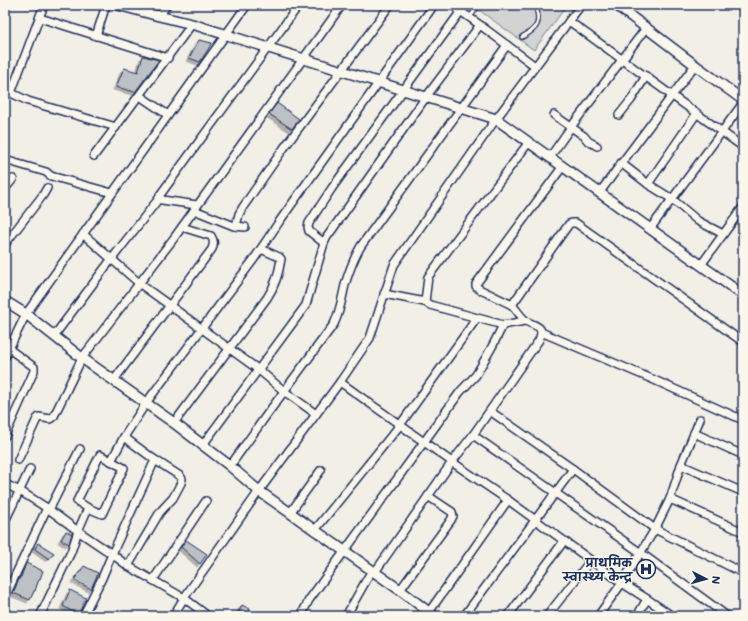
<svg xmlns="http://www.w3.org/2000/svg" width="748" height="621" viewBox="0 0 748 621" font-family="Mali,'Playpen Sans Deva',sans-serif">
<defs>
<filter id="shadow"><feDropShadow dx="-3" dy="3" stdDeviation="0" flood-color="#0004"/></filter>
</defs>
<rect width="100%" height="100%" fill="#f2efe6"/>
<filter id="ink" filterUnits="userSpaceOnUse"><feTurbulence type="fractalNoise" baseFrequency=".025" numOctaves="2"/><feDisplacementMap in="SourceGraphic" scale="8" xChannelSelector="R" yChannelSelector="G"/><feConvolveMatrix kernelMatrix="1 2 1 2 8 2 1 2 1" color-interpolation-filters="sRGB"/></filter>
<g filter="url(#ink)">
<polygon fill="#d2d3d2" stroke="#768198" points="472,5 567,5 534,50"/>
<g fill="#bdc0c4" stroke="#1b2f5e" filter="url(#shadow)">
<polygon points="199,40 212,43 200,62 189,58"/>
<polygon points="143,56 159,60 135,92 116,87 124,68 138,72"/>
<polygon points="277,103 299,119 292,129 269,114"/>
<polygon points="66,531 72,534 69,544 61,540"/>
<polygon points="186,540 207,554 200,564 181,547"/>
<polygon points="38,543 54,553 49,559 35,549"/>
<polygon points="26,563 43,571 40,579 39,579 35,591 34,591 30,600 13,593 20,577 21,577"/>
<polygon points="84,566 98,573 91,589 74,580"/>
<polygon points="70,590 86,598 78,615 63,606"/>
<polygon points="242,605 250,609 248,616 237,616"/>
</g>
<g fill="none" stroke-linecap="round" stroke-linejoin="round">
<g stroke="#1b2f5e" stroke-width="6">
<g id="service">
<polyline points="470,17 479,5"/>
<path d="M 522,37 C 537,29 542,23 535,5"/>
</g>
</g>
<g stroke="#1b2f5e" stroke-width="10">
<g id="minor">
<polyline points="452,5 480,25 535,66"/>
<polyline points="159,16 167,5"/>
<polyline points="40,18 168,58"/>
<polyline points="569,21 743,147"/>
<polyline points="96,36 106,5"/>
<polyline points="5,90 28,101 116,127"/>
<polyline points="11,93 44,5"/>
<polyline points="140,96 168,115"/>
<polyline points="554,115 584,136 588,141 597,146"/>
<polyline points="619,115 631,100 646,76"/>
<polyline points="94,156 192,24"/>
<polyline points="550,157 571,127 646,28"/>
<polyline points="5,160 46,172 51,176 112,193"/>
<polyline points="621,163 648,184 672,199 698,221 723,234"/>
<polyline points="648,184 697,113"/>
<polyline points="5,189 13,179"/>
<polyline points="600,192 695,65"/>
<polyline points="197,205 162,200 160,199 160,195 299,5"/>
<polyline points="194,210 234,226 245,227"/>
<polyline points="236,226 239,214 243,207 284,148 390,5"/>
<polyline points="650,229 743,103"/>
<polyline points="83,234 140,284 259,370 284,391 316,414"/>
<polyline points="324,243 309,231 308,227 309,223 332,188 461,11"/>
<polyline points="5,244 43,195 47,188"/>
<polyline points="701,265 743,207"/>
<polyline points="384,294 425,302"/>
<polyline points="512,305 569,224 572,223 576,223 743,342"/>
<polyline points="525,321 503,325 430,305 425,302 428,277 529,142"/>
<polyline points="541,332 652,379 743,420"/>
<polyline points="54,336 104,269 160,197"/>
<polyline points="5,357 26,314 247,5"/>
<path d="M 114,380 L 212,249 C 214,243 214,241 211,236 L 182,227"/>
<polyline points="340,382 452,462 508,500 622,583 647,599 672,616"/>
<polyline points="490,411 573,469 655,529 743,573"/>
<path d="M 174,423 L 267,298 C 275,286 279,273 281,259 L 279,257 L 261,249"/>
<polyline points="694,433 743,455"/>
<polyline points="473,435 641,553 727,616"/>
<polyline points="5,436 34,371 34,367 9,349"/>
<polyline points="124,437 155,460 180,476 182,479 181,483 173,498 160,512 128,566"/>
<polyline points="202,446 306,305 324,243 327,237 426,97 480,25"/>
<polygon points="100,455 124,468 102,514 88,508 77,501"/>
<polyline points="18,460 37,419 39,417 50,419 54,416 82,358 174,238 342,5"/>
<polyline points="111,461 124,437 146,403 254,259 279,222 434,5"/>
<polyline points="681,465 743,492"/>
<path d="M 230,466 L 268,413 L 334,324 C 340,312 342,298 345,285 C 349,271 354,258 361,246 L 507,45"/>
<polyline points="5,484 20,491 47,508 78,531 112,554 128,566 184,598 208,616"/>
<polyline points="670,499 743,532"/>
<polyline points="49,510 80,449"/>
<polyline points="290,513 321,470"/>
<polyline points="5,521 30,469"/>
<polyline points="315,530 400,425 477,318"/>
<path d="M 375,572 L 452,462 L 473,435 L 539,340 C 546,324 533,327 525,320 C 520,316 517,310 512,305 L 479,289 L 476,286 L 476,284 L 563,166"/>
<polyline points="153,580 206,501"/>
<polyline points="400,590 451,520 453,516 452,512 428,496"/>
<polyline points="5,597 47,508"/>
<polyline points="429,612 508,500"/>
<polyline points="40,616 71,552 78,531 88,508"/>
<polyline points="83,616 102,578 112,554 155,460"/>
<polyline points="173,616 184,598 259,491 340,382 370,338 394,265 496,119 581,5"/>
<polyline points="301,616 309,600 424,442 460,392 476,375 493,345 503,325"/>
<polyline points="346,616 372,570"/>
<polyline points="464,616 573,469"/>
<polyline points="508,616 564,541"/>
<polyline points="547,616 591,560"/>
<polyline points="598,616 622,583 655,529 670,499 681,465 700,419"/>
<polyline points="637,616 647,599"/>
</g>
</g>
<g stroke="#1b2f5e" stroke-width="12">
<g id="tertiary">
<polyline points="118,5 159,16 192,24 496,119 743,295"/>
<polyline points="616,5 695,65 743,100"/>
<polyline points="5,301 26,314 82,358 174,423 230,466 259,491 400,590 434,616"/>
</g>
</g>
<use href="#service" stroke="#fbf7ec" stroke-width="3.5"/>
<use href="#minor" stroke="#fbf7ec" stroke-width="7"/>
<use href="#tertiary" stroke="#fbf7ec" stroke-width="9"/>
</g>
</g>
<defs>
<g id="hospital-ring" transform="scale(1)"><circle r="9.5" fill="#fbf7ec" stroke="#1b2f5e" stroke-width="1.5"/><path d="M-5-5h3v3.5h4V-5h3V5h-3V1.5h-4V5h-3Z" fill="#1b2f5e"/></g>
</defs>
<g fill-rule="evenodd">
<use href="#hospital-ring" x="646" y="569"/>
</g>
<g text-anchor="middle" dominant-baseline="central" stroke-width="3" stroke-linejoin="round" paint-order="stroke">
<g font-size="12" font-weight="bold" fill="#1b2f5e" stroke="#fbf7ec" text-anchor="end">
<text x="632" y="562">प्राथमिक<tspan x="632" dy="14">स्वास्थ्य केन्द्र</tspan></text>
</g>
</g>
<rect width="748" height="621" fill="none" stroke="#fbf7ec" stroke-width="20"/>
<rect x="10" y="10" width="728" height="601" fill="none" stroke="#1b2f5e" stroke-width="1.5" filter="url(#ink)"/>
<g transform="translate(706 579) rotate(96)" stroke="#fbf7ec" stroke-width="3" paint-order="stroke">
<path d="M0-3L7 15L0 10L-7 15Z" fill="#1b2f5e"/>
<text y="-6" font-size="11" font-weight="bold" text-anchor="middle" fill="#1b2f5e">N</text>
</g>
</svg>
